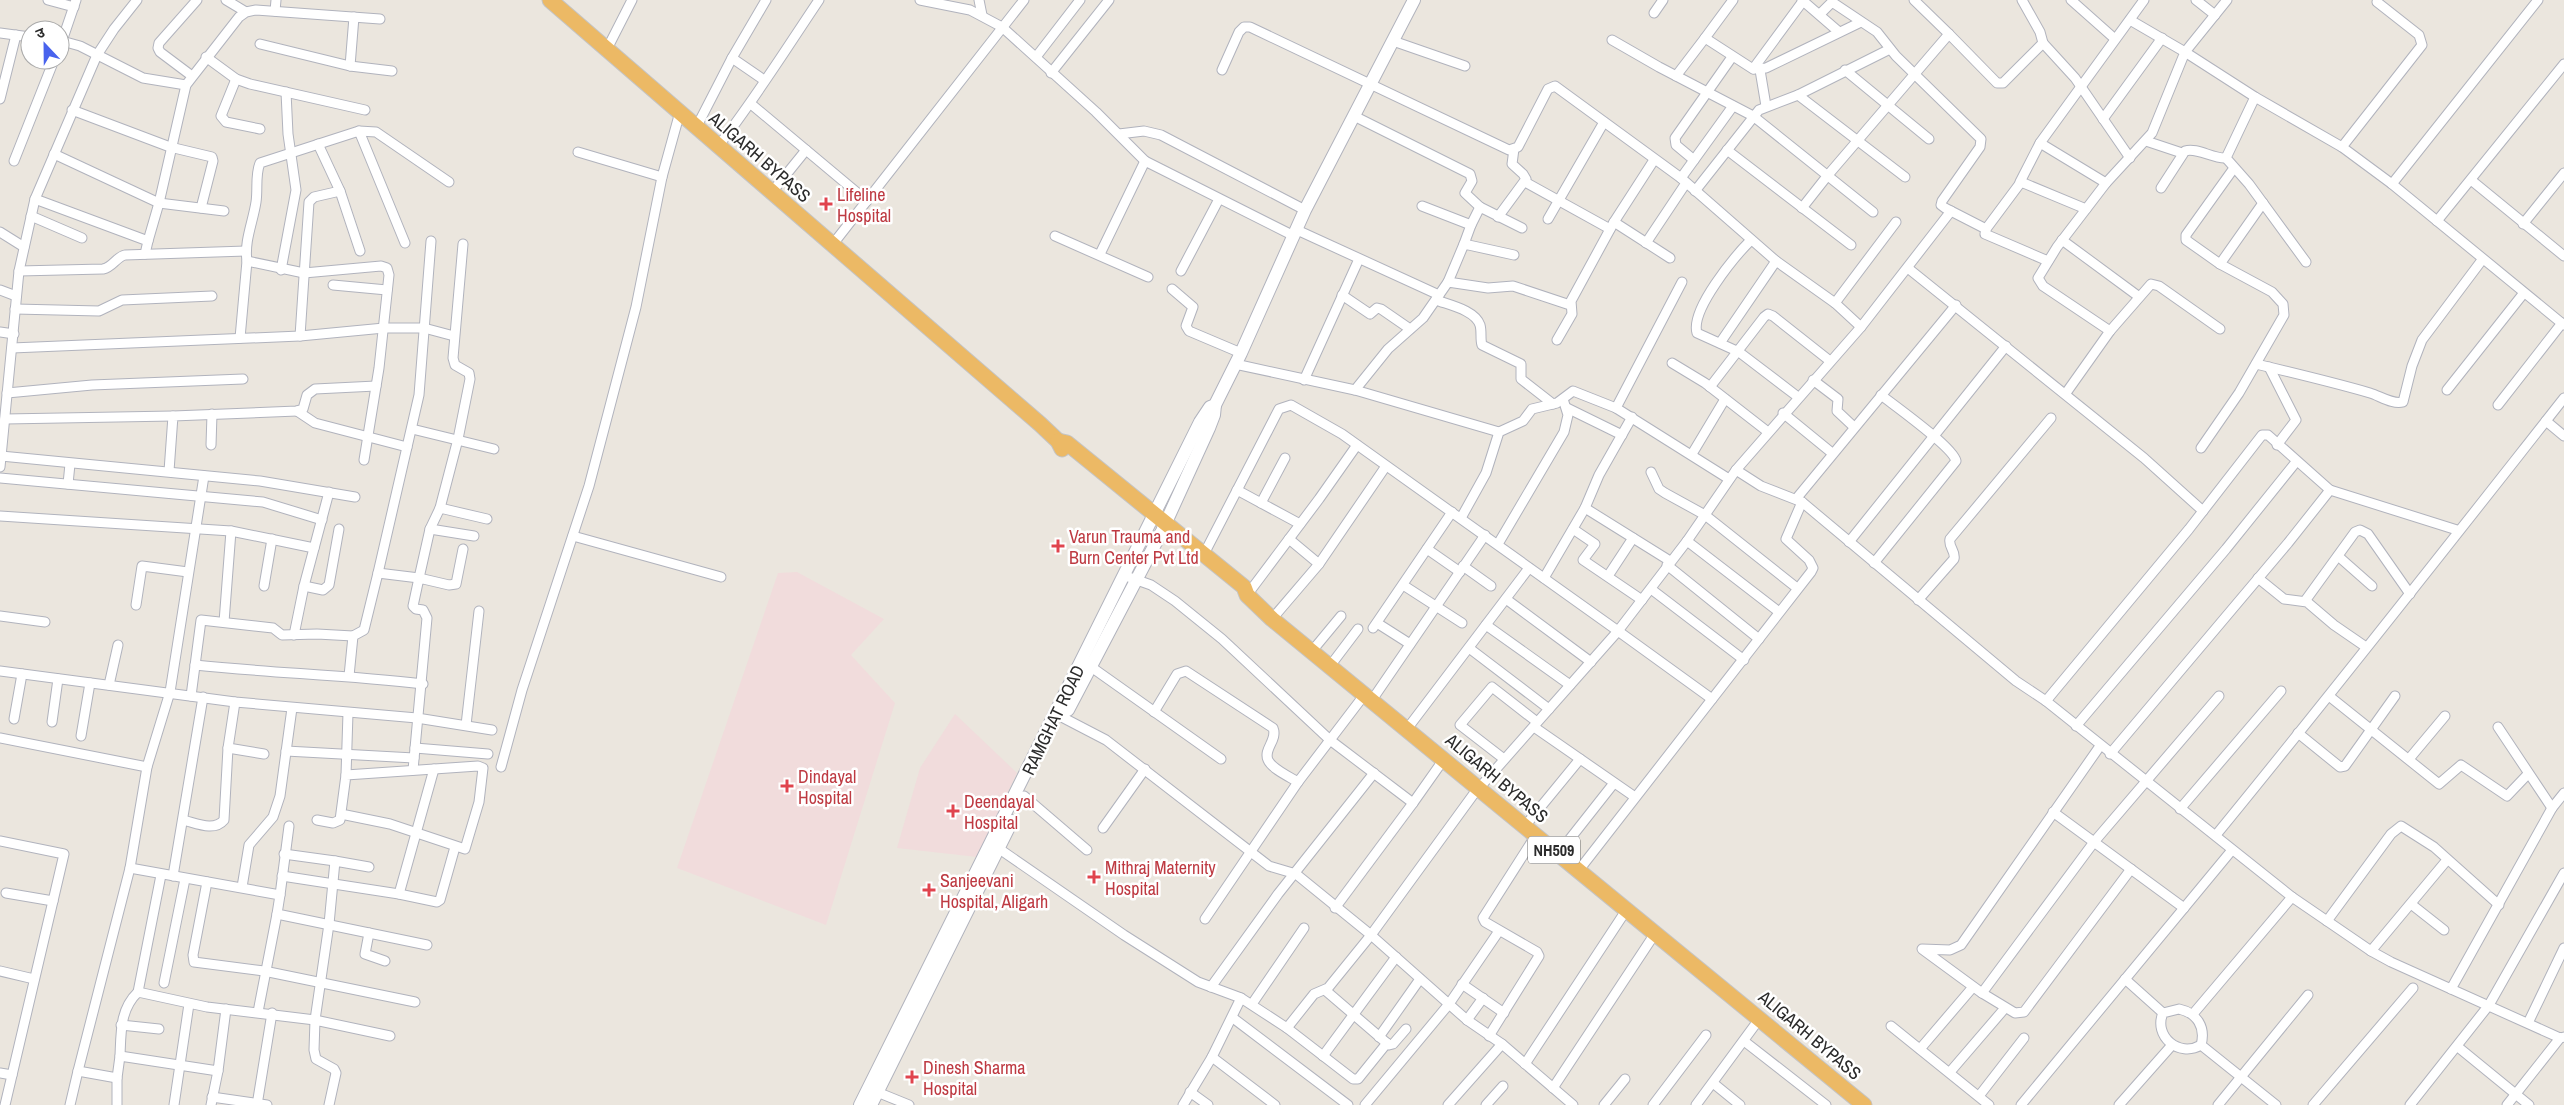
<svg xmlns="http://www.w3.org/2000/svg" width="2564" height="1105" viewBox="0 0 2564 1105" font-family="'Archivo Narrow','Noto Sans Devanagari',sans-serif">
<rect width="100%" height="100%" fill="#ebe6de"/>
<g fill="#f1dcdc">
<polygon points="797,572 884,619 851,655 895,703 826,925 677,868 778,573"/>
<polygon points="955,714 1017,773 977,857 897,848 920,768"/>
</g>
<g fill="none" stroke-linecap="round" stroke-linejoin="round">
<g stroke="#b1b3bd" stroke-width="11">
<g id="minor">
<polyline points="48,0 74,7"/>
<polyline points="76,0 62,41 80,46 143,78 186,85"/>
<polyline points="226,0 246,12"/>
<polyline points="920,0 970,10 1002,27 1096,112 1145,161"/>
<polyline points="979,0 982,15"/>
<polyline points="1733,0 1705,38 1753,69 1803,1"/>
<polyline points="1802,0 1839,32"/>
<polyline points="1914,0 1949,34"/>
<polyline points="2071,0 2115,39"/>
<polyline points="2196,0 2215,15"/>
<polyline points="2227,0 2185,52 2255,97 2342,147 2392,184 2564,325"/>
<polyline points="275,11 276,0"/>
<polyline points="1654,13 1663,0"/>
<polyline points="1820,14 1832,2 1877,32 1896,56 1981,139 1980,147 1942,201 1941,205 1945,208 1986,229 2021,182 2086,209"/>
<polyline points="0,33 30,37"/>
<polyline points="1612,40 1659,67 1753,116 1873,212"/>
<polyline points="1393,41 1465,66"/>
<polyline points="2043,43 2075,78 2130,158"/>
<polyline points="260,44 350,66 392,71"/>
<polyline points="607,49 632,0"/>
<polyline points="206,57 236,79 250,84 365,110"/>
<polyline points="1036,57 1080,0"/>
<polyline points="732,58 764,80"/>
<polyline points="350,66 354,17"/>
<polyline points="1754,69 1766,68 1861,22"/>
<polyline points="1222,70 1239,32 1244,27 1250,27 1509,150 1518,147 1548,89 1555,86 1681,178 1776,261 1835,303 1861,327"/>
<polyline points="1760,70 1766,106"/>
<polyline points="1845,70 1929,139"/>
<polyline points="1051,73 1109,0"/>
<polyline points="192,76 160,52 158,48 159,43 197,0"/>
<polyline points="1676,76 1705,38"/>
<polyline points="236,79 221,116 226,122 260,129"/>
<polyline points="1798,95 1905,177"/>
<polyline points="2255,97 2226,158 2249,184 2306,262"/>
<polyline points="0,99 16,35"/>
<polyline points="751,104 867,201"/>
<polyline points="72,110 170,147 212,157 213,161 201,208"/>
<polyline points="1354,116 1470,174 1472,181 1465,193 1480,207"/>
<polyline points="2103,119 2162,38"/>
<polyline points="697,126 732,58 766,0"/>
<polyline points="359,131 376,132 449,182"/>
<polyline points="1119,134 1144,131 1161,135 1305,210"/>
<polyline points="2146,141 2182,153"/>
<polyline points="2040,143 2106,183"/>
<polyline points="318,144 340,191 360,251"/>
<path d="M 719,145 C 755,99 786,49 819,0"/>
<polyline points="2342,147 2422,45 2419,35 2377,2"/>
<polyline points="1727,150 1851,245"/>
<polyline points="578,152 662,177"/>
<polyline points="54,154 159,203 224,211"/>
<polyline points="1694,160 1676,145 1675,138 1732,57"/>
<polyline points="14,161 54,60"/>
<polyline points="1681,178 1733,106"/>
<polyline points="2471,180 2564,256"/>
<polyline points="1525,182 1610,229"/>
<polyline points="2020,182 2040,143 2144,0"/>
<polyline points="2392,184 2538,0"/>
<path d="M 2161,188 L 2185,151 C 2197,147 2213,159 2226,158"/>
<polyline points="1695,191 1759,110 1798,95 1890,49"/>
<polyline points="772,192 806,150"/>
<polyline points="35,199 148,241 145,254"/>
<polyline points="1422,206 1471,225 1480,207 1522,228"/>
<polyline points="1802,208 1828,175 1949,34 1997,83 2003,83 2043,43 2040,32 2022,0"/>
<polyline points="31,216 82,238"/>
<polyline points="1498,217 1526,179 1523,174 1512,164 1514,149"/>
<polyline points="1548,219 1604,122"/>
<polyline points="2437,221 2564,64"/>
<polyline points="1614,222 1670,258"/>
<polyline points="2523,224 2564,173"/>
<polyline points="1986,229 1985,234 2048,261"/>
<polyline points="1297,230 1439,295"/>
<polyline points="0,232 24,247"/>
<polyline points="1055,236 1148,277"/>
<path d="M 1751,240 C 1735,256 1690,310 1697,333 L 1739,352 L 1798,397"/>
<polyline points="2062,240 2138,296"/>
<polyline points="148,241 159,203 186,85 239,17 246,12 256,10 380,19"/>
<polyline points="1646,243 1686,183"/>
<polyline points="833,244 1024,0"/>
<polyline points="1464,244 1471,225"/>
<polyline points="1100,254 1145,161 1294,236"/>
<path d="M 247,261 C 244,241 253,222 256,202 C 258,189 255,175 260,163 L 359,131 L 405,243"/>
<polyline points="2220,264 2263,203"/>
<polyline points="1909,269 2144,458 2203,511"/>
<polyline points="281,270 296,190 288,134 286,92"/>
<path d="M 19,271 L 103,269 C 113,267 116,257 125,255 L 246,251"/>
<polyline points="1181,271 1219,199"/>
<polyline points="1448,282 1464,244 1514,255"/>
<polyline points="333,285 387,290"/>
<polyline points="1172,289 1193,307 1186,326 1189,331 1241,353"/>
<polyline points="0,290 16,296"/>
<polyline points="1342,295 1370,314 1377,308 1381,309 1410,329"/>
<path d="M 1436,300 C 1449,305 1475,310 1480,325 C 1482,332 1480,339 1482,345 L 1521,364 L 1521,379 L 1553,404"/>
<polyline points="1835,303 1896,222"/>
<polyline points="15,309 99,311 122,300 212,296"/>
<polyline points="2110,331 2043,286 2038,278 2057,247 2106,183 2152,133 2185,52 2130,20"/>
<polyline points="0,332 14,334"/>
<polyline points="300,336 309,202 314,197 340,191"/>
<polyline points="240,338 247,261 304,273 381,266 387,268 389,275 379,368 364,460"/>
<polyline points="1557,340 1572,314 1571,301 1614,222 1654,160"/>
<polyline points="1720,343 1776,261"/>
<polyline points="12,348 300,336 384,328 424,328 454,336"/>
<polyline points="1672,363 1705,383 1768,432"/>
<polyline points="1235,364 1355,390 1499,432"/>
<path d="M 2256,364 C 2294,373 2332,382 2370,393 C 2380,396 2393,405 2403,402 L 2412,366 L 2422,340 L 2482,260"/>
<polyline points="2269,367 2296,420 2277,445"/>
<polyline points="1304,380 1359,259"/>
<polyline points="1813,380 1838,399 1837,411 1854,427"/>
<polyline points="1710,387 1764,317 1768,314 1773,316 1830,361"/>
<polyline points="1355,390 1388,349 1423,318 1448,282 1488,288 1513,286 1570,305"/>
<polyline points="2447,390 2523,294"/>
<polyline points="7,393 92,385 243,379"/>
<polyline points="2066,393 2110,331 2151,284 2159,286 2220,329"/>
<polyline points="2498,405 2562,323"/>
<polyline points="1567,408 1622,435"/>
<polyline points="1616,408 1682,282"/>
<polyline points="297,411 315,423 407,447"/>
<polyline points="1783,413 1832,453"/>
<polyline points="5,419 173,416"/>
<polyline points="2546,421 2564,436"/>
<polyline points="412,429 494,449"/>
<polyline points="211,445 212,414"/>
<polyline points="2201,448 2239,393 2284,315 2283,304 2272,292 2220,264 2186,240 2186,235 2234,168"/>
<polyline points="1692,454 1725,399"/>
<polyline points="1,456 260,481 355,497"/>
<polyline points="0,467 19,271 35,199 97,55 114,29 137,0"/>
<polyline points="1736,470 1761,486 1802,502 2016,681 2046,701 2292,897 2371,951 2391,962 2560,1038 2564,1037"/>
<polyline points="169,471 173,416 297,411 303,409 307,395 315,389 376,386"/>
<polyline points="1651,472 1659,489 1665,493 1705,515 1797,588"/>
<polyline points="0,478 263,502 322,520"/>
<polyline points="68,484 70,464"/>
<polyline points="1237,490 1300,524"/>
<polyline points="1796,499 1956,305"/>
<polyline points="1261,503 1285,458"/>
<polyline points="440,508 458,439 470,379 469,373 455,365 453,358 463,244"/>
<polyline points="1585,508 1670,561"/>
<polyline points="0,516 231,531 314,548"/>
<polyline points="1461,518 1486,473 1499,432 1523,421 1532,409 1557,403 1573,391 1616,408 1729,479"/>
<polyline points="430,529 474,536"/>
<polyline points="1573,529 1595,544 1583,560 1642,600"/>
<polyline points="573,536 721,577"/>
<polyline points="1687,541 1779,612"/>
<polyline points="1849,542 2006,346"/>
<polyline points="1498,544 1564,432 1568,415 1563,399"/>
<polyline points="1427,549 1460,572"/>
<polyline points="1203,556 1279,409 1291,405 1342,434 1618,631 1687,541 1736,470 1861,327 1951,211"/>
<polyline points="2338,556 2372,586"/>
<path d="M 1874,563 L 1956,461 C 1953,447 1895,406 1881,395"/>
<polyline points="1319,564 1386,466"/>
<polyline points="1667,565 1759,639"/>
<polyline points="1463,566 1491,586"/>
<polyline points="378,573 419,395 431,241"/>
<polyline points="1123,575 1151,585 1175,601 1222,639 1330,740 1413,803 1444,759"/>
<polyline points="1608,576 1633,538"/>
<polyline points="1544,578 1585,508 1599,475 1632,417"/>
<polyline points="2258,578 2284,599 2307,602 2334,625 2366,647"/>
<polyline points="1403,585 1462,623"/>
<polyline points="264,586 272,539"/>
<polyline points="304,586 323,590 329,585 339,529"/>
<polyline points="1651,589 1744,660"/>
<polyline points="1247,595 1319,499 1357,445"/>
<polyline points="1506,599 1591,662"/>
<path d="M 1918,600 L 1954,559 C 1956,551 1948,547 1950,539 L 2051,418"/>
<polyline points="2305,601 2355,532 2360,530 2368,534 2410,594"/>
<polyline points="136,605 142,566 188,572"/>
<polyline points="0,616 45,622"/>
<polyline points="1272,619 1319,564 1289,539"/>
<polyline points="224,622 231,531"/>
<polyline points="1377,623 1410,644"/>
<polyline points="1486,625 1570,685"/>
<polyline points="1373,628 1452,512"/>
<polyline points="294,635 304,586 329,492"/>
<polyline points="1469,648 1549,709"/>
<polyline points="1312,651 1341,616"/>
<polyline points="1087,664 1221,759"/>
<path d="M 195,665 C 271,673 347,675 423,684"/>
<polyline points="1330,666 1358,629"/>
<polyline points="0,671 235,702 417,718 492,730"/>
<polyline points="349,676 353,636 364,630 378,573 419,578 430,529 440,508 487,519"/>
<polyline points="109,685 118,645"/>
<polyline points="191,696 201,620 273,628 282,635 317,634 353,636"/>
<polyline points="2329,696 2439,784 2461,765 2507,796 2528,774"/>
<polyline points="1372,700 1485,535"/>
<polyline points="2046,701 2189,529 2262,435 2268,435 2330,490 2457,530"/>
<path d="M 1154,712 L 1177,674 L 1186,671 L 1273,728 C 1278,740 1263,749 1268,760 C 1272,769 1290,777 1298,782"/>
<polyline points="1056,714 1106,740 1269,866 1296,874 1371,935 1467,1020 1502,1044 1573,1105"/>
<polyline points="14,719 22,674"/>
<polyline points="52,722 58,679"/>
<polyline points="466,725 479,611"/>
<polyline points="2076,726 2226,549 2296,462"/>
<polyline points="1534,727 1635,797"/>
<polyline points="2498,727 2552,808"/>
<polyline points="1407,729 1529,568"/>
<polyline points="2298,733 2340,767 2345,766 2395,696"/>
<polyline points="81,736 90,683"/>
<polyline points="0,738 147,767"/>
<polyline points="2100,746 1961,945 1950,950 1922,949 1982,993 2094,842 2219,696"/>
<polyline points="228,748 264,754"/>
<polyline points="415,748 488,754"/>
<polyline points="286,751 414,758"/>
<polyline points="2110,754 2288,543 2330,490"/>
<polyline points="1504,759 1460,725 1492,687 1537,722"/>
<polyline points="2409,759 2445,716"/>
<polyline points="501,767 522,690 589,486 636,307 662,177 680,112"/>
<polyline points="413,770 427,618 423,610 416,609 413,606 419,578 449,585 456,584 463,549"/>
<polyline points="346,775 348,713"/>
<polyline points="1024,796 1087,850"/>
<polyline points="2180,809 2281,691"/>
<polyline points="2053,812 2184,908"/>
<path d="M 183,820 C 196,823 214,832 224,820 L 228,748 L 235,702"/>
<polyline points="317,820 333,823 340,820 346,775 478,766 483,768 479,802 465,849 390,824 341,814"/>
<polyline points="1525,826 1580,759"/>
<polyline points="1103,828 1145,769"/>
<path d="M 2216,835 C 2334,691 2449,544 2564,398"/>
<polyline points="0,841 64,854 53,901 6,893"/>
<polyline points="998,848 1124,935 1198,982 1241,998"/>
<polyline points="284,854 335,861"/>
<polyline points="1558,854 1614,783"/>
<polyline points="130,868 147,767 170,692 204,476"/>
<polyline points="1579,870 1811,572 1813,568 1809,560 1786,539 1802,502"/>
<polyline points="173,876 203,697"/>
<polyline points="282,876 399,894 437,902 440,900 455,847"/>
<polyline points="207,882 193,955 194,962 264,971 415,1002"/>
<polyline points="242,887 249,845 273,817 280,796 292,708"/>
<polyline points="399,894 434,769"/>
<polyline points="280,895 289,826"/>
<polyline points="2411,904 2444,930"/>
<polyline points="1335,908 1413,803"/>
<polyline points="1205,919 1298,782 1365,694"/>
<polyline points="2327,921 2391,834 2401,826 2434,847 2499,905"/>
<polyline points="369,933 365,954 385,961"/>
<polyline points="2371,951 2447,860"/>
<polyline points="0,971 34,979"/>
<polyline points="2125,979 2163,1013"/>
<polyline points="164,983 185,879"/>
<polyline points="1462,984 1504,1013"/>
<polyline points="1211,987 1278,894 1374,773"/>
<polyline points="2451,989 2552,808 2564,793"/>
<polyline points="1325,990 1389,1045 1393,1044 1406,1029"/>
<polyline points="138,992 161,875"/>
<polyline points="1982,993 2015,1013 2024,1012 2131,869"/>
<polyline points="1252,1004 1304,928"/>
<path d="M 2179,1009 C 2197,1013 2206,1027 2201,1045 C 2179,1058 2153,1036 2163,1013 Z"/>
<polyline points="258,1012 277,914"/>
<polyline points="2193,1014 2292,897"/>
<polyline points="1233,1018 1348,1105"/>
<polyline points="1467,1020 1483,998"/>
<polyline points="2528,1023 2564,948"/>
<polyline points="121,1025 159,1029"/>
<polyline points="1891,1026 1989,1105"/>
<polyline points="1287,1028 1314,994 1328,988 1371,935 1473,795 1618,631 1712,699"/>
<polyline points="1489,1036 1539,956 1537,952 1485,922 1483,918 1536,835"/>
<polyline points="1379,1037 1420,979"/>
<polyline points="1744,1041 1826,1105"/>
<polyline points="2201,1045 2276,1105"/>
<polyline points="2458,1047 2529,1105"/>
<polyline points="1920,1049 1973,987"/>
<path d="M 120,1056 C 121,1032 120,1009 138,992 L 207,1007 L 315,1020 L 329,924 L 335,861 L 369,867"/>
<polyline points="1323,1056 1396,957"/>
<polyline points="1212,1057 1275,1105"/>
<polyline points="1525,1064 1627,909"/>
<polyline points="78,1071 130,868 280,895 277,914 427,945"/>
<polyline points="1950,1072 2005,1008"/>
<polyline points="0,1073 12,1075"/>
<polyline points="1713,1083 1740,1105"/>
<polyline points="1553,1088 1656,932"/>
<polyline points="877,1092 909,1105"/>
<polyline points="1190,1092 1208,1105"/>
<polyline points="1979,1096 2024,1038"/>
<polyline points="212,1097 267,1105"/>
<polyline points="5,1105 53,901"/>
<polyline points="70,1105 78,1071 117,1078 120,1056 218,1071 226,1009"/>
<polyline points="117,1105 117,1078"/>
<polyline points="174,1105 189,1004"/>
<polyline points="211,1105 218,1071"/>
<polyline points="257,1105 272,1013"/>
<polyline points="329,1105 336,1073 334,1069 316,1059 314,1050 315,1020 390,1036"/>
<polyline points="1183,1105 1212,1057 1241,998 1287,1028 1353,1079 1358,1079 1387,1043"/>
<polyline points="1365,1105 1449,1004 1499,931"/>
<polyline points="1448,1105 1502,1044"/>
<polyline points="1486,1105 1503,1086"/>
<polyline points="1604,1105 1625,1079"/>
<polyline points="1653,1105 1706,1035"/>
<polyline points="1696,1105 1760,1018"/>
<polyline points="2021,1105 2232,850"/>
<polyline points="2119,1105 2172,1045"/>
<polyline points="2218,1105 2308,995"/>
<polyline points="2313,1105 2413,988"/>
<polyline points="2410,1105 2489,1005 2564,873"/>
<polyline points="2507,1105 2560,1038"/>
</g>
</g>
<g stroke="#b1b3bd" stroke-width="14">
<g id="secondary">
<polyline points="1068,710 1162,531 1209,428 1214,415 1215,405"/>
<polyline points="860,1105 1200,422 1210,407 1215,405 1241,353 1305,210 1414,0"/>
<polyline points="871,1105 1012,821"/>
</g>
</g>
<g stroke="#c4c4c4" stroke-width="17">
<g id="trunk">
<polyline points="550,0 1040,424 1058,441 1062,449"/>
<polyline points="1058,441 1067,443 1244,587 1247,595 1272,619 1864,1105"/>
</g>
</g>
<use href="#minor" stroke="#fff" stroke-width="9"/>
<use href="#secondary" stroke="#fff" stroke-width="12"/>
<use href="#trunk" stroke="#ecb965" stroke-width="15"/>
</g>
<g fill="#e0444e" stroke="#fff" stroke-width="2">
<path d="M823.5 196.5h5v5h5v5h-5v5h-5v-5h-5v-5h5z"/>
<path d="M1055.5 538.5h5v5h5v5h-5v5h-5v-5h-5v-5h5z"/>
<path d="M784.5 778.5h5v5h5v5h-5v5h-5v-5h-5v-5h5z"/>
<path d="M950.5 803.5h5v5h5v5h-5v5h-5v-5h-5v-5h5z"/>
<path d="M1091.5 869.5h5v5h5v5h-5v5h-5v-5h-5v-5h5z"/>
<path d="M926.5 882.5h5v5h5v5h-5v5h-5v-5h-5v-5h5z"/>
<path d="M909.5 1069.5h5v5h5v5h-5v5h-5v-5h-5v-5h5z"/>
</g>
<g text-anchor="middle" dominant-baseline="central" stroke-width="5" stroke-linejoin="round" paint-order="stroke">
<rect fill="#fff" stroke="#6b6b6b" stroke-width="1" x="1528" y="836.5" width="52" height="27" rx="4"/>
<g font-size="16" font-weight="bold" fill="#2b2b2b">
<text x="1554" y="850">NH509</text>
</g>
<g font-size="18" fill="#2b2b2b" stroke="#fff">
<text transform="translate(760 157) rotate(41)">ALIGARH BYPASS</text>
<text transform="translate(1053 720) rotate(-64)">RAMGHAT ROAD</text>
<text transform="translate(1497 778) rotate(40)">ALIGARH BYPASS</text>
<text transform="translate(1810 1035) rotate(40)">ALIGARH BYPASS</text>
</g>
<g font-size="18" fill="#be3a42" stroke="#fff" text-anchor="start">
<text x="837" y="194">Lifeline<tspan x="837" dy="21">Hospital</tspan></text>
<text x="1069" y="536">Varun Trauma and<tspan x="1069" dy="21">Burn Center Pvt Ltd</tspan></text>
<text x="798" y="776">Dindayal<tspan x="798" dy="21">Hospital</tspan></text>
<text x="964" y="801">Deendayal<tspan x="964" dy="21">Hospital</tspan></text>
<text x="1105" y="867">Mithraj Maternity<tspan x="1105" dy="21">Hospital</tspan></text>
<text x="940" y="880">Sanjeevani<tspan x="940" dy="21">Hospital, Aligarh</tspan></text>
<text x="923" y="1067">Dinesh Sharma<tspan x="923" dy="21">Hospital</tspan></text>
</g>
</g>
<g transform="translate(45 45) rotate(338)"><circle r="24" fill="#ffffff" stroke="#aaaaaa"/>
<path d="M0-4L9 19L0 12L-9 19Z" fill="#4963ed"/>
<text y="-8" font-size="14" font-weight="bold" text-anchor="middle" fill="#2b2b2b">उ</text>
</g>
</svg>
